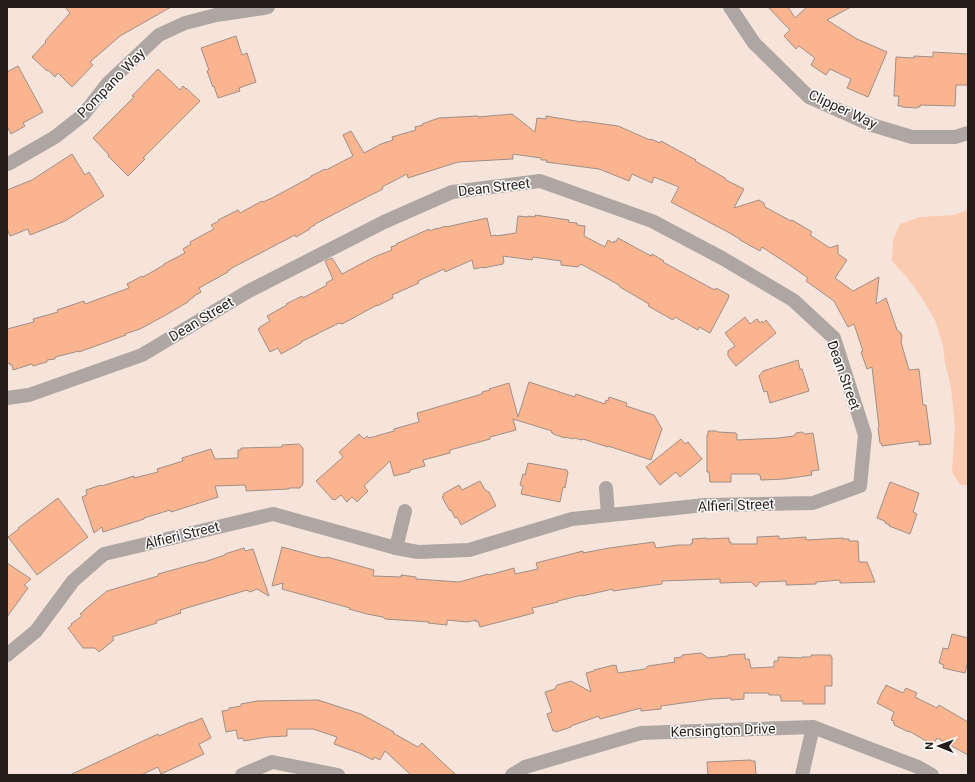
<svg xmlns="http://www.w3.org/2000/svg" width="975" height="782" viewBox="0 0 975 782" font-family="Roboto,sans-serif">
<rect width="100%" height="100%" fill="#f6e4db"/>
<polygon fill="#facab1" points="968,210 968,485 960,485 952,472 955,426 951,388 945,363 943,345 935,320 922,298 906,276 892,261 893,240 900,224 920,217 954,215"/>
<g fill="#fab490" stroke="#9f8f86">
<polygon points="65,7 171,7 120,36 90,62 93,65 72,87 58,73 55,77 48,70 47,71 32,57 46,42 45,41 70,13"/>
<polygon points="768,7 788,7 795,18 807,7 851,7 827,20 857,39 887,52 868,97 847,88 851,79 830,69 826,75 811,65 815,58 799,46 796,49 784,36 790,30"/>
<polygon points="236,36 242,55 247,53 256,82 239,88 240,91 218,98 214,86 213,87 207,71 209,70 201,48"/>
<polygon points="933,52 968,54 968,85 956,85 955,106 920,105 920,107 917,107 917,108 902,107 902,106 898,106 899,96 894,96 896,57 914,58 914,56 933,57"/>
<polygon points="18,66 43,112 23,123 25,126 11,134 7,126 7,72"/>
<polygon points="158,69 180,90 183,86 186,89 186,88 200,101 143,158 145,159 128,176 108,156 109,155 93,138 134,97 132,96"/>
<polygon points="512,114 535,132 537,118 546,119 546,116 582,122 582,121 618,126 650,140 651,139 660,143 661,141 696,160 695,161 725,178 726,180 744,189 734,208 759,200 764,203 765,207 791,221 792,220 812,232 810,235 830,248 838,245 838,254 847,260 835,278 853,291 879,277 876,304 886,298 897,330 901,333 902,337 901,342 909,370 919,369 923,405 926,405 931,444 919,445 919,441 882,446 881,443 880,443 878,428 879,427 872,367 867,369 861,352 863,351 854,324 848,327 834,301 806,281 808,278 791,266 762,247 760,251 740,240 740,239 726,231 671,202 679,187 654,177 652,183 632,174 629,181 599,169 546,162 547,160 541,160 541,158 513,154 513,159 458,162 408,178 407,174 382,187 383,189 365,198 315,224 315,225 309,228 310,229 296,237 295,235 230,269 230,270 227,271 228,272 199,288 201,292 194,296 194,297 188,301 188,302 164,316 140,329 125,334 126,335 79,352 79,351 55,357 55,359 47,360 47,362 33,366 32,364 13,370 12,365 10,365 10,363 7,364 7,329 34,322 33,319 58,312 57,310 84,301 85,304 129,288 127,284 142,276 143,277 164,265 164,264 185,253 183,249 191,244 190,242 214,229 211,225 219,221 218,220 238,210 240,213 262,201 263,202 272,198 311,177 311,176 325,169 326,170 353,156 343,135 351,131 364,153 381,144 393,140 392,137 416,130 415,127 423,125 422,124 439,118 478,116 478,117"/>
<polygon points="72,154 85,175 89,172 104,196 65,221 30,235 28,229 10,236 7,228 7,190 32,180"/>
<polygon points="535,215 569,220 568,222 577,223 577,225 585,226 584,236 605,247 608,240 613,243 614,241 616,242 618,238 651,256 652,254 664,261 663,262 709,287 715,290 716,288 729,295 728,296 729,297 710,333 699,327 698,330 675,317 673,320 648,306 649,304 620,287 619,285 581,264 578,267 561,265 561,261 533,257 532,260 503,256 504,262 503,262 503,264 483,268 483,267 474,269 472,260 445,272 444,269 418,281 419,283 392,295 393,298 377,306 377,305 342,324 339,323 301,342 301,343 281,354 278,348 270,352 258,329 260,328 260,327 270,321 267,316 287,305 286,304 302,296 303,298 327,285 326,283 333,279 325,261 332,258 342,274 374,257 392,250 391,247 397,245 396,244 429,229 430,231 437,228 437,229 446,226 446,227 487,218 491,236 496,235 496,236 516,233 518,216 528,217 528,216 535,217"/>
<polygon points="745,317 750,324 757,319 760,323 762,321 763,323 766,320 776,333 736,366 728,356 728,351 735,346 725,333"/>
<polygon points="798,360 800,369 802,369 809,391 770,403 767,391 764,392 759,376 763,371"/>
<polygon points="529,382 575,397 576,394 605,404 606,400 608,401 609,397 627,403 626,406 654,415 662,429 651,460 608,446 608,447 583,439 582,440 574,438 573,439 565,437 565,438 553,434 553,433 551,432 552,431 513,419 516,430 490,437 490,439 450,450 450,453 423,460 425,466 410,470 410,472 394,476 390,461 364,486 368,491 357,502 352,497 347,502 341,495 335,500 334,499 333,500 316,481 343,457 339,452 359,434 364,439 367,436 369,438 394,431 394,429 419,422 417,413 482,394 482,392 490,390 489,389 509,383 518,417"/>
<polygon points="708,431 716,431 718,432 736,433 736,434 737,434 737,440 779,438 794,436 796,433 802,432 805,434 813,433 819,470 811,471 812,475 784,479 761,480 760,475 759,475 759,474 731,474 731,482 710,482 709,472 707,472 707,435 708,435"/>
<polygon points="681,439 685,444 688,442 702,459 680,477 676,472 660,485 646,467"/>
<polygon points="299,444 303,448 303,484 300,488 289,488 289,489 246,491 246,487 245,487 245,485 215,486 218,497 171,512 170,510 144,518 144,519 103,532 102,527 94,533 82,497 87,495 86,490 101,485 102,486 134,476 134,478 158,472 157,469 183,461 182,458 211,449 215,459 238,458 238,450 241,450 241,448 282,447 282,445"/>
<polygon points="528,463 567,470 567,472 568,472 565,488 563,487 560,502 521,494 523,486 520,485 523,474 525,475"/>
<polygon points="480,481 485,490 489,492 496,506 461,525 457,517 455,518 451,510 450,511 442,497 444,496 443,494 459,485 462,490"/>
<polygon points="890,482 919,493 913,512 917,514 910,534 889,526 890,525 885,523 885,521 877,518"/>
<polygon points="58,498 88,537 37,575 8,537 19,529 18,528"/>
<polygon points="779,536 779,539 806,537 806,540 843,538 843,539 849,539 849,541 858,541 859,562 867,562 875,582 840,583 840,580 816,582 816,584 786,585 786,581 760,582 756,587 751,582 720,583 720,579 662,581 662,584 613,591 613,589 582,596 582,595 558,601 558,602 532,608 534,613 480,627 478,621 476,622 476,620 467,622 447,620 447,625 428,623 429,622 385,619 383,617 367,614 349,609 350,608 282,589 283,583 272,586 282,547 319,557 326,558 327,557 374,570 373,576 401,577 401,575 416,577 416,579 459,582 488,574 489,575 514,568 515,574 538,569 536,563 583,551 583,553 609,548 654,542 656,548 678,545 691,545 691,543 693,543 692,539 707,538 707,539 729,538 729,542 731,542 731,544 757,544 757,537"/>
<polygon points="244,548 245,551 253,549 269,596 257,589 250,592 247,590 180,610 181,613 156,621 157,623 112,637 114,640 99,652 95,648 83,648 68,628 72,625 71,624 82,616 80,614 84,611 84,610 107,591 158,576 158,574 180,568 201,562 201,563 225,555 225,554"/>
<polygon points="7,563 31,579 24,585 28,588 7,617"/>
<polygon points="952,634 968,638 968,661 965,673 943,668 944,665 939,663 943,648 948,649"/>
<polygon points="701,653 708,658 728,656 728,655 745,654 745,659 749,659 751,668 774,667 774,661 778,661 778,657 802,658 802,657 811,657 811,655 831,655 831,657 832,657 832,686 825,686 825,704 803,704 803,701 781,701 781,697 780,697 780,695 769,695 769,693 744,693 744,699 731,700 731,698 711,699 661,706 661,709 641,711 641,708 600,719 599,716 571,726 571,727 556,732 556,731 553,731 547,714 552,712 545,692 555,689 557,685 571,681 591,692 586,673 594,671 594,670 614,665 614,666 616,665 618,673 645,669 648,666 675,662 674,658 682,657 682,655"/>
<polygon points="886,685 903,693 906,688 917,693 915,697 937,708 939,705 968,722 968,755 937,738 933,745 909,731 909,732 894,725 895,724 893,723 894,721 891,720 894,712 877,703 883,690 884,690"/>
<polygon points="318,700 361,714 394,732 393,733 418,747 422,743 456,775 411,775 385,751 380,760 374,757 373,760 359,753 334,744 337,737 313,729 287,729 287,736 267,737 244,741 243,738 238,739 236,730 226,732 222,711 229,710 229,708 241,706 241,704 257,701"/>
<polygon points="202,718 211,738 199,744 204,754 161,774 158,767 141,775 70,775 158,734 159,736 191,722 191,723"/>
<polygon points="751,760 751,761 755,761 756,775 708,775 707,762"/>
</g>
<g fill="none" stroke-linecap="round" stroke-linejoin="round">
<g stroke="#aea6a2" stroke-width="14">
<polyline points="730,7 754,43 809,97 872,125 912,137 955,137 968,133"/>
<polyline points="7,164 10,163 55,137 83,115 108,83 159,35 185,23 216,15 264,8 268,7"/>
<polyline points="7,398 29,395 142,355 247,292 384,222 452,192 540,181 652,221 722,258 793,300 834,338 865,435 860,486 813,503 705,505 572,519 469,550 418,552 396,548 273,514 104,554 73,581 36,631 7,655"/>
<polyline points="606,488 608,515"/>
<polyline points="396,548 405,511"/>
<polyline points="242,775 272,762 338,775"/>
<polyline points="512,775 525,767 641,733 813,727 918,767 932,775"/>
<polyline points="802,775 813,727"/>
</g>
</g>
<g text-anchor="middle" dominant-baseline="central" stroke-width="3" stroke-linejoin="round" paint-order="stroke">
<g font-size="14" fill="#241d1a" stroke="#fff">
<text transform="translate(111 83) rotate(-46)">Pompano Way</text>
<text transform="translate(843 109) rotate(25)">Clipper Way</text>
<text transform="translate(494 187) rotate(-7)">Dean Street</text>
<text transform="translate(201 319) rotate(-31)">Dean Street</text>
<text transform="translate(844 375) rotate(70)">Dean Street</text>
<text transform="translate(736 505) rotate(-2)">Alfieri Street</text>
<text transform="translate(182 535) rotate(-14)">Alfieri Street</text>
<text transform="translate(723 730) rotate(-2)">Kensington Drive</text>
</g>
</g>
<rect width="975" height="782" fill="none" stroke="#241d1a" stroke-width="16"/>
<g transform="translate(939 746) rotate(271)" stroke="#ffffff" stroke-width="3" paint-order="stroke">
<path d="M0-3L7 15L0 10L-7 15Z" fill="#241d1a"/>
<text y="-6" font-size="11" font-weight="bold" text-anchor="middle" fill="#241d1a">N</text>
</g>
</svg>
